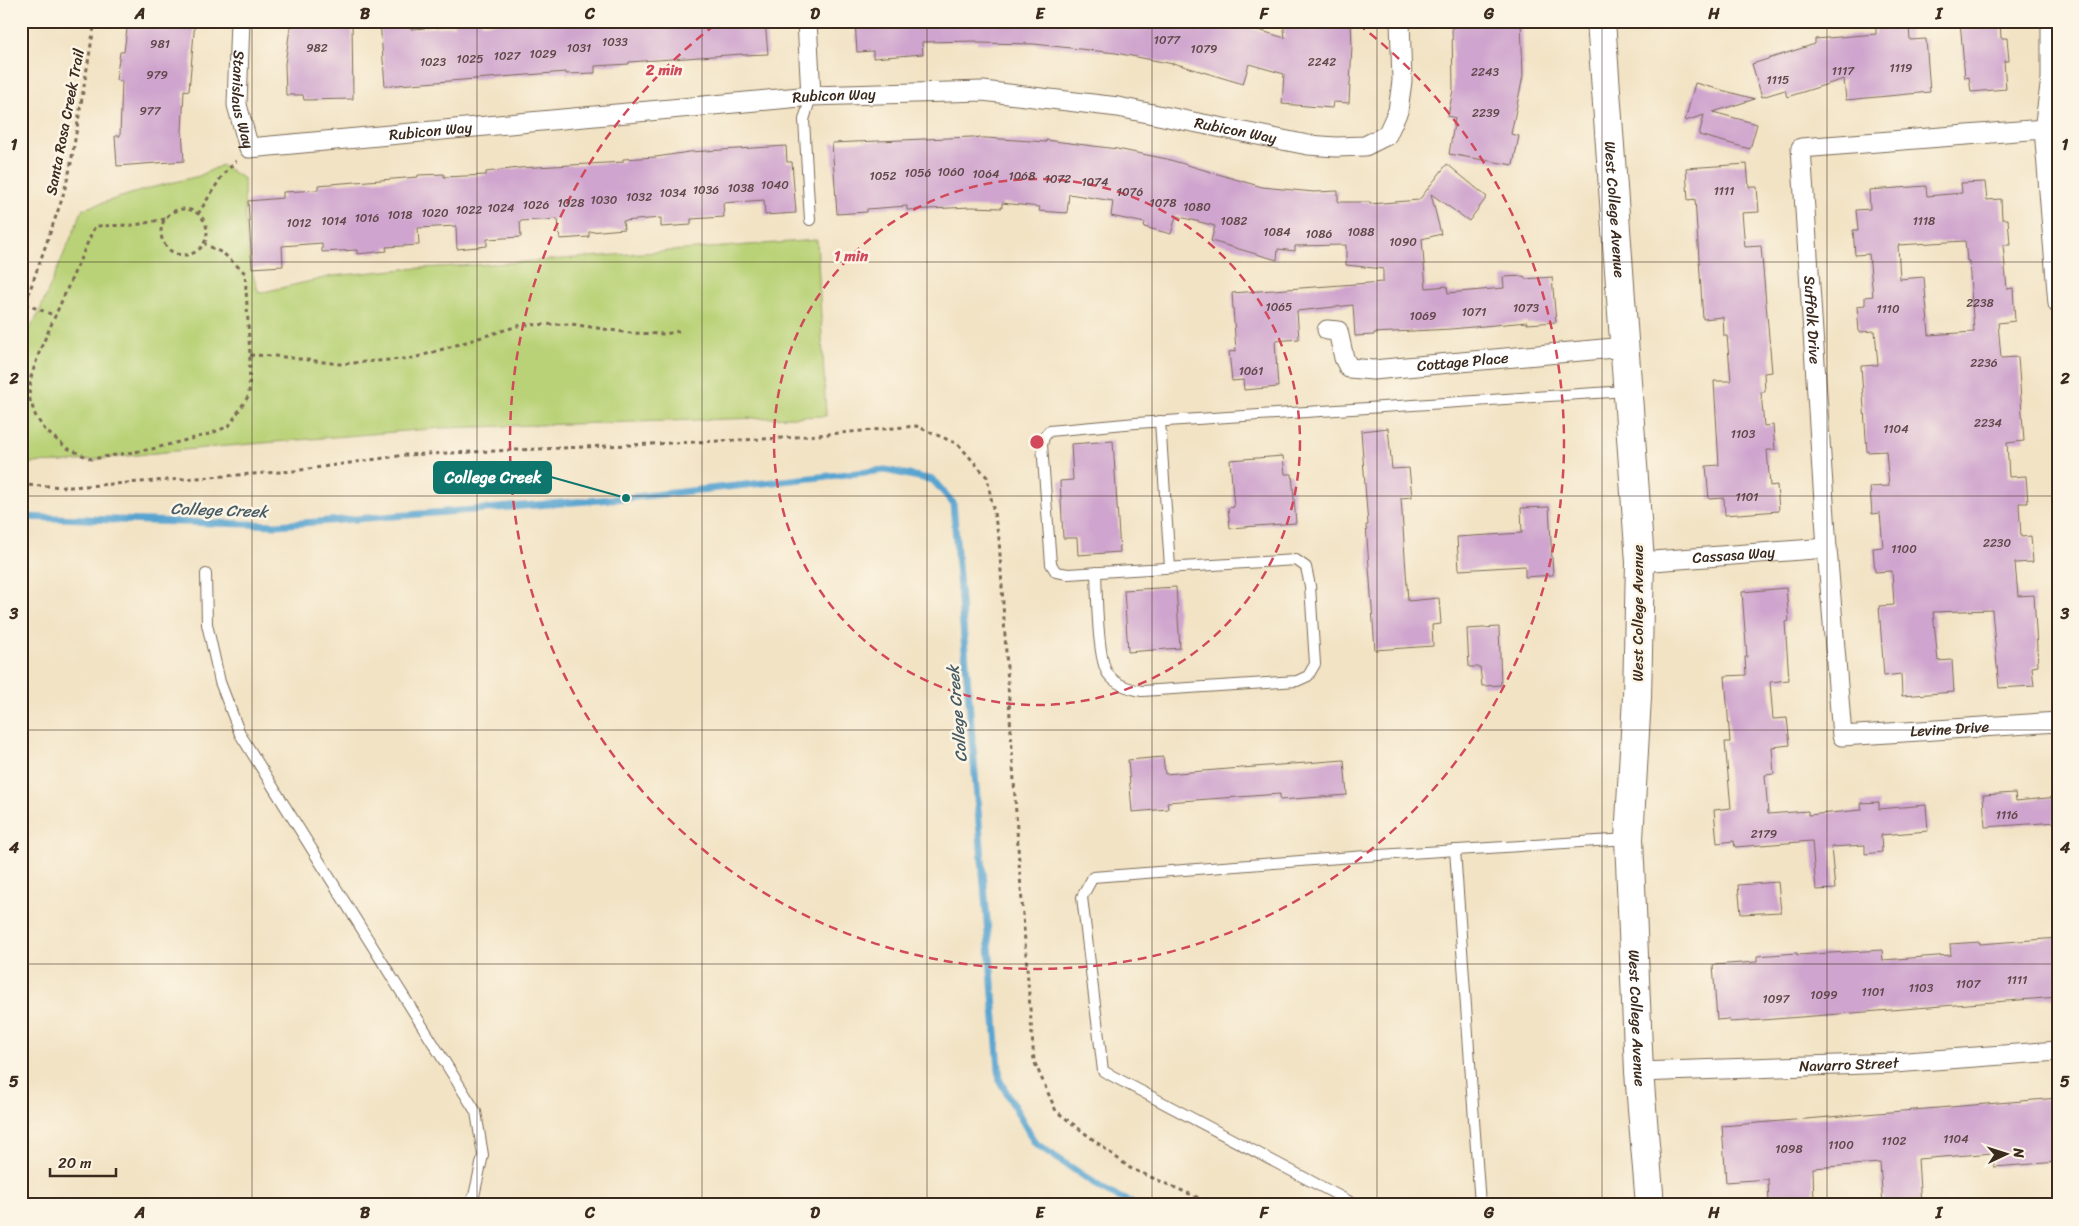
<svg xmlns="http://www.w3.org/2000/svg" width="2079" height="1226" viewBox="0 0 2079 1226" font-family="Sriracha,sans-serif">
<rect width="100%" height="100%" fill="#fcf5e5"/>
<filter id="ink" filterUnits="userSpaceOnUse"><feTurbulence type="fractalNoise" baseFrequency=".02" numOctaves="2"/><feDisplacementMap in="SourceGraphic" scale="10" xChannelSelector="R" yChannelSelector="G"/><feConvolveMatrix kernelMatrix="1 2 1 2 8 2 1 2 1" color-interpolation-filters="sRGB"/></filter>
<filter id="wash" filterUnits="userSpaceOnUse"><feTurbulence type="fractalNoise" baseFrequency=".0096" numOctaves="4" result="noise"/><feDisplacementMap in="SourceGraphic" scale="20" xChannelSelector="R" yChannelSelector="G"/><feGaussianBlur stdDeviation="1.12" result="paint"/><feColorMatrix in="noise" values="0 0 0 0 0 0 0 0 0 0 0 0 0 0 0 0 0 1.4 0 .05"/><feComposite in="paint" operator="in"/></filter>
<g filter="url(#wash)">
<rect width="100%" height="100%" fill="#f2e3c5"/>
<path fill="#b9d277" stroke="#7a7e4a" d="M 222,165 L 244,179 C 245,218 245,256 259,293 L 333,276 L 405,269 L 508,263 L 817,240 L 826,416 L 441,428 L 204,448 L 69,462 L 21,463 L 21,342 L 37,317 L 83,209 L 150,188 L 199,176 Z"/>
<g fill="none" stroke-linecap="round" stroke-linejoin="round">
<g stroke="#58a4d0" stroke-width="7">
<polyline points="21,42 24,21"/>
<polyline points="21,517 277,525 626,498 885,470 933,480 953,503 1000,1081 1035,1143 1106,1191 1135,1205"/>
</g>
</g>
<g id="blocks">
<g fill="#cfa4ce" fill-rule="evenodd">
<polygon points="128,21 195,21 189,91 184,90 182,131 184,161 117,166 115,136 120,136 122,81 116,80 120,52 124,52"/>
<polygon points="291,21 352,21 353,99 304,100 303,95 286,95 285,64"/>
<polygon points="380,21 411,21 411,29 454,26 453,21 481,21 482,24 522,21 765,21 768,54 742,55 742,54 629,62 629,64 595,66 595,73 566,74 566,72 385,86"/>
<polygon points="855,21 1228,21 1285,38 1283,21 1351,21 1352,46 1349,103 1333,102 1332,108 1282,104 1284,74 1249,64 1243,84 1173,63 1173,64 1116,53 1034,44 977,43 977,41 922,42 923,54 873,58 873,51 857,52"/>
<polygon points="1471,21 1521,21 1523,76 1511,134 1519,136 1513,165 1449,154 1455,118 1448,116 1453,90 1452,23"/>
<polygon points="1960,21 2000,21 2001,38 2007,38 2009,61 2004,61 2006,89 1971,92 1969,77 1965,78"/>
<polygon points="1909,25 1910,40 1926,39 1930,92 1846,100 1844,79 1787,97 1785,90 1762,97 1752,64 1815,44 1815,39 1876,34 1876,27"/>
<polygon points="1695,83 1755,99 1713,112 1757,124 1750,149 1699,135 1704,115 1685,121"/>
<polygon points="971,137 1046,142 1046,140 1117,149 1167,159 1262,187 1314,192 1338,191 1338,202 1370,202 1370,204 1419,200 1447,164 1487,197 1469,221 1431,194 1441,234 1422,239 1426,288 1447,286 1448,293 1504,288 1503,277 1524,276 1525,279 1552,277 1556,322 1527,324 1527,322 1451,329 1374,333 1374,335 1355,336 1353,305 1297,311 1299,339 1275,341 1278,387 1244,390 1243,380 1232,381 1229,352 1236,351 1232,293 1383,282 1383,269 1346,265 1346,245 1295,246 1295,251 1278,249 1277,260 1211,241 1215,226 1176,216 1171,234 1144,227 1145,223 1111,216 1113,201 1069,194 1067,213 1039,211 1040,207 1002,203 1002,208 971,207 907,210 907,206 867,209 867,212 837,214 832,143"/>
<polygon points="786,146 787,162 792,162 796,213 765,215 764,200 723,203 724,217 691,219 691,225 661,227 661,218 623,221 624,229 589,232 589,237 560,239 558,219 520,221 521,237 487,239 487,246 457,249 456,226 418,228 419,245 386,247 387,251 357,254 357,250 322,252 322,243 282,246 283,266 252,268 248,201 283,198 283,192 318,190 318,185 418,177 418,175 444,174 444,177 486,175 486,172 519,168 623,162 623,159 656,157 689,152"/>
<polygon points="1747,164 1749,187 1757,187 1759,212 1742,213 1745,247 1761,246 1772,372 1764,373 1765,392 1761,392 1764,426 1773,425 1775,450 1767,450 1770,486 1777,485 1779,511 1725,515 1724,498 1709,499 1706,466 1719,465 1714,381 1731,381 1727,336 1724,336 1723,317 1703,319 1695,199 1688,200 1686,168"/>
<path d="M 1985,182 L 1987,200 L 2001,199 L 2002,219 L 2008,219 L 2010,245 L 2003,245 L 2007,289 L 2013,288 L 2015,321 L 1998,323 L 2001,358 L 2018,357 L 2024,441 L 2007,443 L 2009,477 L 2026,476 L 2028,503 L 2019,503 L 2021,537 L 2031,536 L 2033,562 L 2015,563 L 2018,596 L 2034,595 L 2038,666 L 2032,667 L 2034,686 L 1999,688 L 1992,610 L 1933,612 L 1938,661 L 1952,660 L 1954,692 L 1902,696 L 1901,674 L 1884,676 L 1879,606 L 1894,605 L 1892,571 L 1875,572 L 1873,548 L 1883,547 L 1880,513 L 1872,514 L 1870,487 L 1889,486 L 1886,451 L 1867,452 L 1861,366 L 1878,365 L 1875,331 L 1859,332 L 1857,306 L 1865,305 L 1865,297 L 1873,296 L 1869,254 L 1855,255 L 1853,230 L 1858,230 L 1856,210 L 1870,209 L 1869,190 L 1926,186 L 1927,196 L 1962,193 L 1961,183 ZM 1965,241 L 1967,261 L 1969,261 L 1974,332 L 1929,335 L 1924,277 L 1900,279 L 1898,245 Z"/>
<polygon points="1388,428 1392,469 1409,468 1412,497 1401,498 1408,601 1439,598 1441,624 1432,625 1433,646 1375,650 1366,525 1368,525 1361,431"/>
<polygon points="1113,441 1120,552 1078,555 1077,538 1063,538 1060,481 1073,480 1071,444"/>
<polygon points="1283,456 1285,474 1292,474 1296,523 1230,528 1228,508 1234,507 1230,460"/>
<polygon points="1549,507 1553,575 1525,577 1525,566 1459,570 1457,537 1522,533 1521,508"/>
<polygon points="1176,587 1180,648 1128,652 1124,590"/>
<polygon points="1786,588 1789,621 1785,622 1789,680 1770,682 1773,719 1787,718 1790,745 1772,747 1774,774 1765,775 1768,814 1808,811 1808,815 1862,810 1861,803 1879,802 1879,809 1926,805 1928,831 1881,835 1882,852 1865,854 1865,845 1831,847 1835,889 1816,890 1812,841 1735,847 1734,841 1717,843 1714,810 1731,808 1725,742 1730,742 1725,676 1746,675 1745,657 1747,657 1742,592"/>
<polygon points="1499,627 1501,685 1482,686 1480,667 1469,667 1467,629"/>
<polygon points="1163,757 1165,774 1344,760 1347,795 1280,800 1280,794 1167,802 1168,809 1132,812 1128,760"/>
<polygon points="2015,793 2016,801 2058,797 2058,822 1985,827 1983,795"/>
<polygon points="1778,882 1781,912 1741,914 1738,885"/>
<polygon points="2058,938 2058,997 1762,1020 1729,1022 1729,1019 1717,1020 1713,965 1757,962 1757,956 1797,953 1797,955 1882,950 1883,960 1951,955 1950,944 1980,942 1980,944"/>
<polygon points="2058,1098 2058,1162 1994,1167 1993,1153 1918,1159 1921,1205 1883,1205 1880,1163 1813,1168 1814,1205 1769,1205 1768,1179 1726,1182 1722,1126"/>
</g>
</g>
</g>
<g filter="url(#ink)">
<use href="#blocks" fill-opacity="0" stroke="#7b6b58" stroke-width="1"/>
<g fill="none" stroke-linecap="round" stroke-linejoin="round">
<g stroke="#7b6b58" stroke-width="12">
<g id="lane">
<polyline points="810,220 804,120 811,96"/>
<polyline points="1160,421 1170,567"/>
<path d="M 1096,572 C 1097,594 1097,659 1108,674 C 1116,685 1129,689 1142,691 L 1297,681 L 1308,676 L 1315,664 L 1310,586 L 1306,567 L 1296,560 L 1068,574 L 1056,572 L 1051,564 L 1042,445 L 1044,437 L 1049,431 L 1136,423 L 1627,391"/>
<polyline points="206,574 207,624 220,682 240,734 476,1112 483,1155 474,1196 469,1205"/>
<polyline points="1455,850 1480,1205"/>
<polyline points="1356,1205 1103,1071 1082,897 1093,877 1379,855 1628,839"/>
</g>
</g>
<g stroke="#7b6b58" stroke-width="21">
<g id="street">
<path id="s1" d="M 240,21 L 237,105 L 249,148 L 811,96 L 983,91 L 1118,107 L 1308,145 L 1336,147 L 1365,146 L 1387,135 L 1398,111 L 1402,81 L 1400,21"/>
<polyline points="807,21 811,96"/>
<polyline points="2051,21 2051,79 2044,129 2058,304"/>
<path id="s2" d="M 2044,129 L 1801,148 L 1827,548 L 1842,736 L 2058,722"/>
<path id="s3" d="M 1327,330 L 1338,331 L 1344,358 L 1349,368 L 1373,370 L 1625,347"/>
<path id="s4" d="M 1640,562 L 1827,548"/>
<path id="s5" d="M 1639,1072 L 1894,1063 L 2058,1051"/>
</g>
</g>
<g stroke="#7b6b58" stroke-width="30">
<g id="secondary">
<path id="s6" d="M 1601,21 L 1640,562 L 1637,697 L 1629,839 L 1639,1072 L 1650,1205"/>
</g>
</g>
<g stroke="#7b6b58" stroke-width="3" stroke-dasharray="4 4" stroke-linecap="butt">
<circle cx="184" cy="232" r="23"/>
<polyline points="198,214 222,176 236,161"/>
<polyline points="165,219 135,225 95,226 40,350 31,377 29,397 36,417 46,431 67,448 91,459 152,449 209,434 229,426 249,395 250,355 245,273 224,254 205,244"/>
<polyline points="25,304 56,316"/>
<polyline points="21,309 25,304 62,199 70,169 95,21"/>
<polyline points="250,355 275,356 340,364 414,358 521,325 571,324 630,333 665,334 679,331"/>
<polyline points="21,485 71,487 294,471 405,455 785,438 916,426 958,444 987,477 999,539 1019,862 1034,1061 1056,1111 1130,1168 1215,1205"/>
</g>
<use href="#lane" stroke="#fff" stroke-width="10"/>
<use href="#street" stroke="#fff" stroke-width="19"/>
<use href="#secondary" stroke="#fff" stroke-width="28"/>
</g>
</g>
<path fill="none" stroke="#3b2a1e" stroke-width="1" stroke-opacity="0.55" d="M 252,21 L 252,1205M 477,21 L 477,1205M 702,21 L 702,1205M 927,21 L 927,1205M 1152,21 L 1152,1205M 1377,21 L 1377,1205M 1602,21 L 1602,1205M 1827,21 L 1827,1205M 21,262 L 2058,262M 21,496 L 2058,496M 21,730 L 2058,730M 21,964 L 2058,964"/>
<g fill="none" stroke="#d1495b" stroke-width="2.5" stroke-dasharray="9 6">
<circle cx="1037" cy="442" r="263"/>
<path d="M1358 24A527 527 0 1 1 716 24"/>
</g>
<g text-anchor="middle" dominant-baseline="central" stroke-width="5" stroke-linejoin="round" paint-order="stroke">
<g font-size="12" fill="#60484a">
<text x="1167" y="40">1077</text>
<text x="615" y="42">1033</text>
<text x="160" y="44">981</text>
<text x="317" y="48">982</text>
<text x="579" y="48">1031</text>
<text x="1204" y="49">1079</text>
<text x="543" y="54">1029</text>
<text x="507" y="56">1027</text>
<text x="470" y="59">1025</text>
<text x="433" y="62">1023</text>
<text x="1322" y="62">2242</text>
<text x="1901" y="68">1119</text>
<text x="1843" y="71">1117</text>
<text x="1485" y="72">2243</text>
<text x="157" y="75">979</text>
<text x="1778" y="80">1115</text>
<text x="150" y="111">977</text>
<text x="1486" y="113">2239</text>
<text x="951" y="172">1060</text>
<text x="918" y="173">1056</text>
<text x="986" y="174">1064</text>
<text x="883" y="176">1052</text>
<text x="1022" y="176">1068</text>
<text x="1058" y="179">1072</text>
<text x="1095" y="182">1074</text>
<text x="775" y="185">1040</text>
<text x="741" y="188">1038</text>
<text x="706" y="190">1036</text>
<text x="1724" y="191">1111</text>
<text x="1130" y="192">1076</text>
<text x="673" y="193">1034</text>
<text x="639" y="197">1032</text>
<text x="604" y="200">1030</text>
<text x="571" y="203">1028</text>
<text x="1163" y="203">1078</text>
<text x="536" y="205">1026</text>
<text x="1197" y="207">1080</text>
<text x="501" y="208">1024</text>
<text x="469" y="210">1022</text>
<text x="435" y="213">1020</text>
<text x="400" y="215">1018</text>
<text x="367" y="218">1016</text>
<text x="334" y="221">1014</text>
<text x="1234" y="221">1082</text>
<text x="1924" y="221">1118</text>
<text x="299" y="223">1012</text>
<text x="1277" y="232">1084</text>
<text x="1361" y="232">1088</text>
<text x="1319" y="234">1086</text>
<text x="1403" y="242">1090</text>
<text x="1980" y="303">2238</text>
<text x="1279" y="307">1065</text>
<text x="1526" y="308">1073</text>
<text x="1888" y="309">1110</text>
<text x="1474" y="312">1071</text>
<text x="1423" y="316">1069</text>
<text x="1984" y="363">2236</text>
<text x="1251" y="371">1061</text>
<text x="1988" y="423">2234</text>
<text x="1896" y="429">1104</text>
<text x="1743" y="434">1103</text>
<text x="1747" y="497">1101</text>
<text x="1997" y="543">2230</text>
<text x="1904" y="549">1100</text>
<text x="2007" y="815">1116</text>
<text x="1764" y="834">2179</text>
<text x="2017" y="980">1111</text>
<text x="1968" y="984">1107</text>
<text x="1921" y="988">1103</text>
<text x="1873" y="992">1101</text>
<text x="1824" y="995">1099</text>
<text x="1776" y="999">1097</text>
<text x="1956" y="1139">1104</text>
<text x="1894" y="1141">1102</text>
<text x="1841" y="1145">1100</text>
<text x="1789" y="1149">1098</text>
</g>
<g font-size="15" fill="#3b2a1e" stroke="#fcf5e5">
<text stroke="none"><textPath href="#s1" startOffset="79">Stanislaus Way</textPath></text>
<text stroke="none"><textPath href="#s1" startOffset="716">Rubicon Way</textPath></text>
<text transform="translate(65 122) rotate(-79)">Santa Rosa Creek Trail</text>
<text stroke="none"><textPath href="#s1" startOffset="1121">Rubicon Way</textPath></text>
<text stroke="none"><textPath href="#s1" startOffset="311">Rubicon Way</textPath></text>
<text stroke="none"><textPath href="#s6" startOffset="189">West College Avenue</textPath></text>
<text stroke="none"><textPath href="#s2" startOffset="416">Suffolk Drive</textPath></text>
<text stroke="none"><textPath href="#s3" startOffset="164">Cottage Place</textPath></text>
<text stroke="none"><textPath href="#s4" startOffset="94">Cassasa Way</textPath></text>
<text transform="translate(1638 613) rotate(-90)">West College Avenue</text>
<text stroke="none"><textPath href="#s2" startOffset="941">Levine Drive</textPath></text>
<text stroke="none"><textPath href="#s6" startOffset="999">West College Avenue</textPath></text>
<text stroke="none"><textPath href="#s5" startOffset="210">Navarro Street</textPath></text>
</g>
<g font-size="16" font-style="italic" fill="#475b65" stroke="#fcf5e5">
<text transform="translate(219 510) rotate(2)">College Creek</text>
<text transform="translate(957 714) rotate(-95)">College Creek</text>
</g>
</g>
<circle cx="1037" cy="442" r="8" fill="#d1495b" stroke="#fcf5e5" stroke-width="2.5"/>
<g font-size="15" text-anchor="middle" font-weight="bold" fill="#d1495b" stroke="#fcf5e5" stroke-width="5" stroke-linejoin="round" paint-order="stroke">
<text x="664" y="75">2 min</text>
<text x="851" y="261">1 min</text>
</g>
<path fill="none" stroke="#0f766e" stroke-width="2" d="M626 498L551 477"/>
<circle fill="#0f766e" stroke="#fcf5e5" stroke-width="2" cx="626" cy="498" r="5"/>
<rect fill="#0f766e" stroke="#0f766e" stroke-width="2" x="434" y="462" width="117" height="31" rx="5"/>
<g font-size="16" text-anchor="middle" font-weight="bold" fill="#fff">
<text x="493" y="483">College Creek</text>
</g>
<rect width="2079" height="1226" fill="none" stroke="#fcf5e5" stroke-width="55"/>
<g transform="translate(2006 1154) rotate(86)" stroke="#fcf5e5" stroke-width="4" paint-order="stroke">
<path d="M0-4L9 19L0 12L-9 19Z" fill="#3b2a1e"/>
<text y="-8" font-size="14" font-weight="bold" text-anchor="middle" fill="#3b2a1e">N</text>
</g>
<path d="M50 1168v8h66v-8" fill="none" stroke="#3b2a1e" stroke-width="2.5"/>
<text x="58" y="1168" font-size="15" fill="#3b2a1e" stroke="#fcf5e5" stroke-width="4" paint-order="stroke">20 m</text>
<rect x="28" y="28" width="2024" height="1170" fill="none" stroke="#3b2a1e" stroke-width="2"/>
<g font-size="16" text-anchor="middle" font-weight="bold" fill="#3b2a1e">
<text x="140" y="19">A</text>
<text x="365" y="19">B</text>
<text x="590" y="19">C</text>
<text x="815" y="19">D</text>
<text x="1040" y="19">E</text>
<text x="1264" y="19">F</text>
<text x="1489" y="19">G</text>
<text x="1714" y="19">H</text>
<text x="1939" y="19">I</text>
<text x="14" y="150">1</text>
<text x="2065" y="150">1</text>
<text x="14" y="384">2</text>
<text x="2065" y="384">2</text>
<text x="14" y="619">3</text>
<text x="2065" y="619">3</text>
<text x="14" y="853">4</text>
<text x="2065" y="853">4</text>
<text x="14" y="1087">5</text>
<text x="2065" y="1087">5</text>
<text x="140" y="1218">A</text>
<text x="365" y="1218">B</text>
<text x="590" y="1218">C</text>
<text x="815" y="1218">D</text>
<text x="1040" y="1218">E</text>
<text x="1264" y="1218">F</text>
<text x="1489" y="1218">G</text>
<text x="1714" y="1218">H</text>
<text x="1939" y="1218">I</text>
</g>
</svg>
